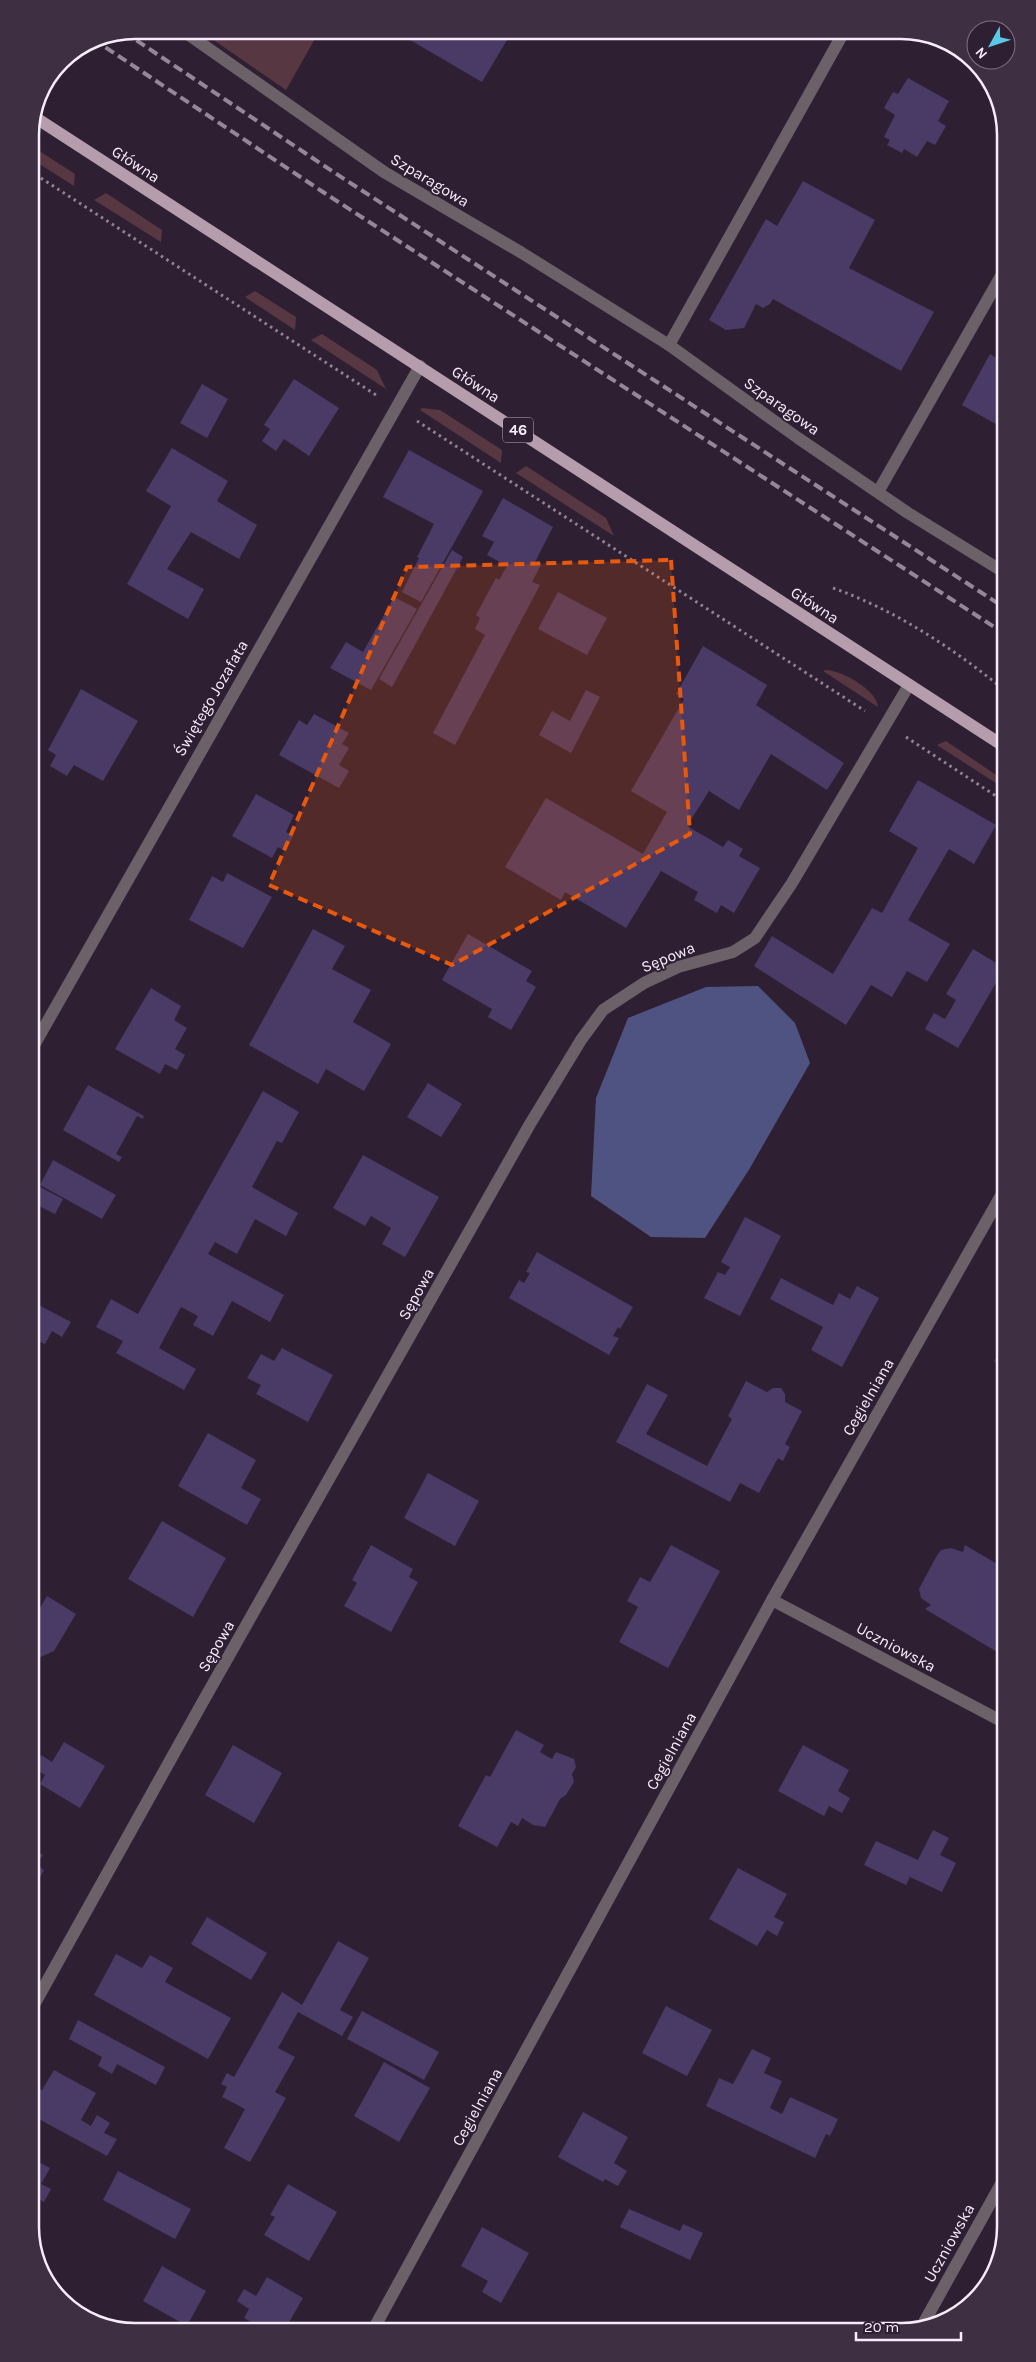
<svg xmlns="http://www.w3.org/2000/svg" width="1036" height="2362" viewBox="0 0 1036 2362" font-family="Karla,sans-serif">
<rect width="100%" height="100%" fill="#2f1f33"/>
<g fill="#573741">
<polygon points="199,30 320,30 286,90"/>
<polygon points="30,145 75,174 74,186 30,158"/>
<polygon points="106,193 162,230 161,242 94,200"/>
<polygon points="255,291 296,317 295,330 245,297"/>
<polygon points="322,334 377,370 386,389 311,340"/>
<polygon points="422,408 440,410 502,450 501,463 420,410"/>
<polygon points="526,466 606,518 614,536 516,473"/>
<path d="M 826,670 C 841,670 877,690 878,707 L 823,671 Z"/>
<polygon points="946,741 1002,779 1002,787 937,745"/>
</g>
<polygon fill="#4f5381" points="758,986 795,1023 810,1063 750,1168 705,1238 651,1237 591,1196 596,1098 628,1018 706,987"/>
<g fill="#493a66">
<polygon points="393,30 513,30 482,82"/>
<polygon points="908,78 949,101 938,121 946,126 935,145 927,141 917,157 904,149 902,153 887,145 890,140 884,137 895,115 884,108 893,92 898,94"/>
<polygon points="803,181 875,220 849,268 934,312 901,371 773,299 770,304 763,308 756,304 744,328 726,330 709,320 766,219 777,226"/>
<polygon points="990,354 1001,361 1001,427 962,405"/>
<polygon points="294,379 339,408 309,456 284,439 276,451 262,441 270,429 264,425"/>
<polygon points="202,384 228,399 207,438 180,423"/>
<polygon points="172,448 228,481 217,501 257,525 239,559 191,532 167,569 204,589 188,619 127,584 171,506 146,491"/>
<polygon points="409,450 483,491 421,602 402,592 419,558 417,557 434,524 383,497"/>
<polygon points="503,498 553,527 535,562 541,565 532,582 540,585 455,745 433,733 485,635 475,629 480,618 476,615 496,578 499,580 507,566 487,555 494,542 482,536"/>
<polygon points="452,550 463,557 392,687 379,679"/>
<polygon points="558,592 607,618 587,655 538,629"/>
<polygon points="394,597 417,609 371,690 330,668 346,642 363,652"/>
<polygon points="703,646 767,685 756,705 844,763 827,790 771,754 739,810 709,791 687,826 723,847 728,840 743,849 739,856 760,868 734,913 721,905 717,913 694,900 698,892 661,871 626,928 565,892 561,900 505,867 546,798 643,854 667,812 631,791 684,699 676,694"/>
<polygon points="81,689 138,721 103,781 74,765 67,776 50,766 56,755 48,750"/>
<polygon points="586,690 600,697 571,753 539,735 552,711 570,721"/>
<polygon points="314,714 349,733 342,744 349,748 339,765 349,771 339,788 279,755 299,720 307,725"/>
<polygon points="918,780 996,825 974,864 949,849 908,920 950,944 927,982 907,971 892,997 871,985 846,1025 754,966 772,936 833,974 872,908 882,913 918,848 889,831"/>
<polygon points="256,794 294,815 286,832 293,836 285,851 278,847 272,858 232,836"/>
<polygon points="227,873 272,897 243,948 189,920 212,876 223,882"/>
<polygon points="313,929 345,946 332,969 371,990 353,1022 391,1044 364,1091 326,1069 318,1084 249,1045"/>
<polygon points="468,934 532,971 526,981 536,987 511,1030 488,1017 492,1009 442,980"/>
<polygon points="973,949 1003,967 1003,971 958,1048 925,1029 934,1013 945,1019 956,1000 946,994"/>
<polygon points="151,988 181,1006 174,1020 187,1028 175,1049 185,1055 177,1070 165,1064 160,1074 115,1049"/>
<polygon points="428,1083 462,1104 441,1137 407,1117"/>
<polygon points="88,1085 144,1116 143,1119 137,1116 116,1154 122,1157 119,1162 63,1130"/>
<polygon points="263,1091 299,1112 282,1143 277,1141 252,1187 298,1213 286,1236 255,1219 237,1254 215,1242 208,1254 284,1295 270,1322 232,1301 213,1336 193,1325 198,1316 181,1307 159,1348 196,1369 184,1390 116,1353 123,1341 96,1327 111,1299 138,1314"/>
<polygon points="363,1155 439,1197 405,1257 382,1244 391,1228 371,1216 365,1226 333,1208"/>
<polygon points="53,1160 116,1195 102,1219 40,1185"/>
<polygon points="40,1187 63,1199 55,1214 33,1203"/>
<polygon points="745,1217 781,1236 740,1316 704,1298 718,1272 725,1275 730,1267 721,1262"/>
<polygon points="537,1252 633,1307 620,1329 618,1327 613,1336 619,1338 609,1355 509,1298 519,1280 524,1283 530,1273 526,1272"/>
<polygon points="781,1278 833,1305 839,1293 850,1299 857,1286 879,1298 842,1367 811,1350 823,1327 770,1299"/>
<polygon points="33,1302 71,1322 62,1337 52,1331 45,1344 40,1342 33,1353"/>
<polygon points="1004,1345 1004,1367 994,1361"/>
<polygon points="282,1348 333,1375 308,1422 256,1394 261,1385 247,1378 261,1354 274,1361"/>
<polygon points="746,1381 767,1392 773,1388 781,1388 785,1394 785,1402 802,1411 785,1444 790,1447 783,1461 778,1458 759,1493 740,1483 730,1502 616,1442 647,1384 668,1395 646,1434 707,1466 732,1419 728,1416"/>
<polygon points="208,1433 256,1460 241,1488 261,1499 247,1525 178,1486"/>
<polygon points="428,1473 479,1501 455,1546 404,1518"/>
<polygon points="162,1521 226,1558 193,1617 128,1579"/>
<polygon points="371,1545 413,1569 409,1577 418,1582 391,1632 344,1606 357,1583 352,1580"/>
<polygon points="671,1545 720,1571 668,1668 619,1642 638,1607 627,1601 640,1577 650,1582"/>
<polygon points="965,1545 1004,1568 1004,1656 925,1609 931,1605 921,1598 919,1589 936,1557 941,1550 951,1548 963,1552"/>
<polygon points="47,1596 76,1614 54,1651 34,1660 34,1613 36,1615"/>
<polygon points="516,1730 544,1745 540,1752 552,1759 556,1752 574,1759 576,1767 572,1774 574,1782 566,1795 560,1799 545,1827 533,1825 522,1818 518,1826 511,1822 497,1847 458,1826 486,1775 490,1777"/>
<polygon points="64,1742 105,1766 80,1808 40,1784 45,1775 34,1768 41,1755 52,1762"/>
<polygon points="233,1745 282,1773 254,1823 205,1795"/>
<polygon points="803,1745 849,1770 838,1791 850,1798 842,1813 829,1806 824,1816 778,1791"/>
<polygon points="933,1830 949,1838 940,1855 956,1863 942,1892 910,1877 906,1885 864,1865 876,1841 918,1860"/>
<polygon points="35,1850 43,1855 36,1865 44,1870 38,1881 35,1880"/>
<polygon points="738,1868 787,1894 774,1917 784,1922 777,1936 767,1930 757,1946 709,1919"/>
<polygon points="207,1917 267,1953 251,1980 191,1944"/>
<polygon points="338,1941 369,1958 340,2010 353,2017 342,2036 298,2012 278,2048 295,2057 275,2092 286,2098 250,2162 224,2148 245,2109 222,2097 227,2087 221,2084 227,2073 234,2077 282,1992 302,2005"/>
<polygon points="116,1954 142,1968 150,1955 173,1968 165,1982 231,2018 208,2059 94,1995"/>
<polygon points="666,2006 712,2030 687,2076 642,2053"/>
<polygon points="362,2011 439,2052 424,2080 347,2039"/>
<polygon points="78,2020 165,2067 156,2085 117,2064 112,2074 98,2066 102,2057 69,2039"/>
<polygon points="752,2049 771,2058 764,2073 782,2081 770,2108 782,2114 790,2097 838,2119 830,2136 826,2134 815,2158 706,2106 719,2078 733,2084"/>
<polygon points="384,2062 430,2088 399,2142 354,2116"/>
<polygon points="54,2070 96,2093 81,2120 91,2126 97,2115 110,2123 104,2133 117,2139 107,2156 35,2117 37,2099 35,2087 42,2090"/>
<polygon points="583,2112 628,2137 614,2163 627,2171 618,2186 605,2179 603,2182 558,2157"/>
<polygon points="35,2160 50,2168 41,2184 51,2189 44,2202 35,2197"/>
<polygon points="118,2171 191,2209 175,2239 103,2200"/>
<polygon points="288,2184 337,2212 309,2261 264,2235 275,2217 270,2215"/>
<polygon points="629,2209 680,2231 683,2224 703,2233 690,2260 620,2227"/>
<polygon points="482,2227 529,2253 501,2303 482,2292 488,2281 461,2266"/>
<polygon points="162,2266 206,2291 187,2326 143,2301"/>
<polygon points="267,2277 303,2298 284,2331 267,2331 244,2318 249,2309 237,2301 244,2289 256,2296"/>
</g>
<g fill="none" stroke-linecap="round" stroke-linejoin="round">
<g stroke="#918394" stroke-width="3" stroke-dasharray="2.5 4" stroke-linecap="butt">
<polyline points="30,171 376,395"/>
<polyline points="417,421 865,711"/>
<path d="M 833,588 C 895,610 951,647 1002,688"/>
<polyline points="906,737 1002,800"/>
</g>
<g stroke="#6d6169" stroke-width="12">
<polyline points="182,30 384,172 522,253 669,345 798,438 908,513 1002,571"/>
<polyline points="669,345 845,30"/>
<polyline points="878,492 1001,276"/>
<polyline points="33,1047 420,366"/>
<polyline points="772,1600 1005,1723"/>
<polyline points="35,2003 201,1705 530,1124 581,1040 603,1010 644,983 678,967 733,952 755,938 792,883 909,685"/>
<polyline points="922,2326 1006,2175"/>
<polyline points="373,2330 772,1600 1003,1192"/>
</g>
<polyline stroke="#b69dad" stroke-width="12" points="33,116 1002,745"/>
<g stroke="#948798" stroke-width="4" stroke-dasharray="10 5" stroke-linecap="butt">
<polyline points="124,32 335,173 1002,606"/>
<polyline points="93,39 323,192 1002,632"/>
</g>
</g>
<path fill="#e8590c" fill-opacity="0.2" stroke="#e8590c" stroke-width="4" stroke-dasharray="10 6" stroke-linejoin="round" d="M 671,560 L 690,834 L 452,965 L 269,885 L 407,567 Z"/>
<g text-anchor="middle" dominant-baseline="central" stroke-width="4" stroke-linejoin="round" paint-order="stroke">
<rect fill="#2f1f33" stroke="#bbaebe" stroke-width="1" x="503" y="417.5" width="30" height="25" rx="4"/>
<g font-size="15" font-weight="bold" fill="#f7ecfa">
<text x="518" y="430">46</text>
</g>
<g font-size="16" fill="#f7ecfa" stroke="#2f1f33">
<text transform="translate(136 164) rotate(33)">Główna</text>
<text transform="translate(430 180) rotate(31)">Szparagowa</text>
<text transform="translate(476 384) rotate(33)">Główna</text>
<text transform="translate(782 406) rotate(35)">Szparagowa</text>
<text transform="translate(815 605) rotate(33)">Główna</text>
<text transform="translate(211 698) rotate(-60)">Świętego Jozafata</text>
<text transform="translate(668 957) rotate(-22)">Sępowa</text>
<text transform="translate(416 1294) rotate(-61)">Sępowa</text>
<text transform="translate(868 1397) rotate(-60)">Cegielniana</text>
<text transform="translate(216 1646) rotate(-60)">Sępowa</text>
<text transform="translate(896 1647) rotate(28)">Uczniowska</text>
<text transform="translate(671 1751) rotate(-61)">Cegielniana</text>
<text transform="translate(477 2107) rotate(-61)">Cegielniana</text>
<text transform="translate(949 2243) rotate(-61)">Uczniowska</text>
</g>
</g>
<path d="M0 0H1036V2362H0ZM135 39H901A96 96 0 0 1 997 135V2227A96 96 0 0 1 901 2323H135A96 96 0 0 1 39 2227V135A96 96 0 0 1 135 39Z" fill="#3f2f43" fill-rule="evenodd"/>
<path fill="none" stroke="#f7ecfa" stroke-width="2.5" d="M135 39H901A96 96 0 0 1 997 135V2227A96 96 0 0 1 901 2323H135A96 96 0 0 1 39 2227V135A96 96 0 0 1 135 39Z"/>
<g transform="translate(991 45) rotate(230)"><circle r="24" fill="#2f1f33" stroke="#7f7183"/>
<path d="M0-4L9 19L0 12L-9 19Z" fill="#5ac8e6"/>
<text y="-8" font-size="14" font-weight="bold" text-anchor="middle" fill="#f7ecfa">N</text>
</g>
<path d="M856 2332v8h105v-8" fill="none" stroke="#f7ecfa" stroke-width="2.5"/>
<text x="864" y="2332" font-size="15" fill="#f7ecfa" stroke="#2f1f33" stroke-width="4" paint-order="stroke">20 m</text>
</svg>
